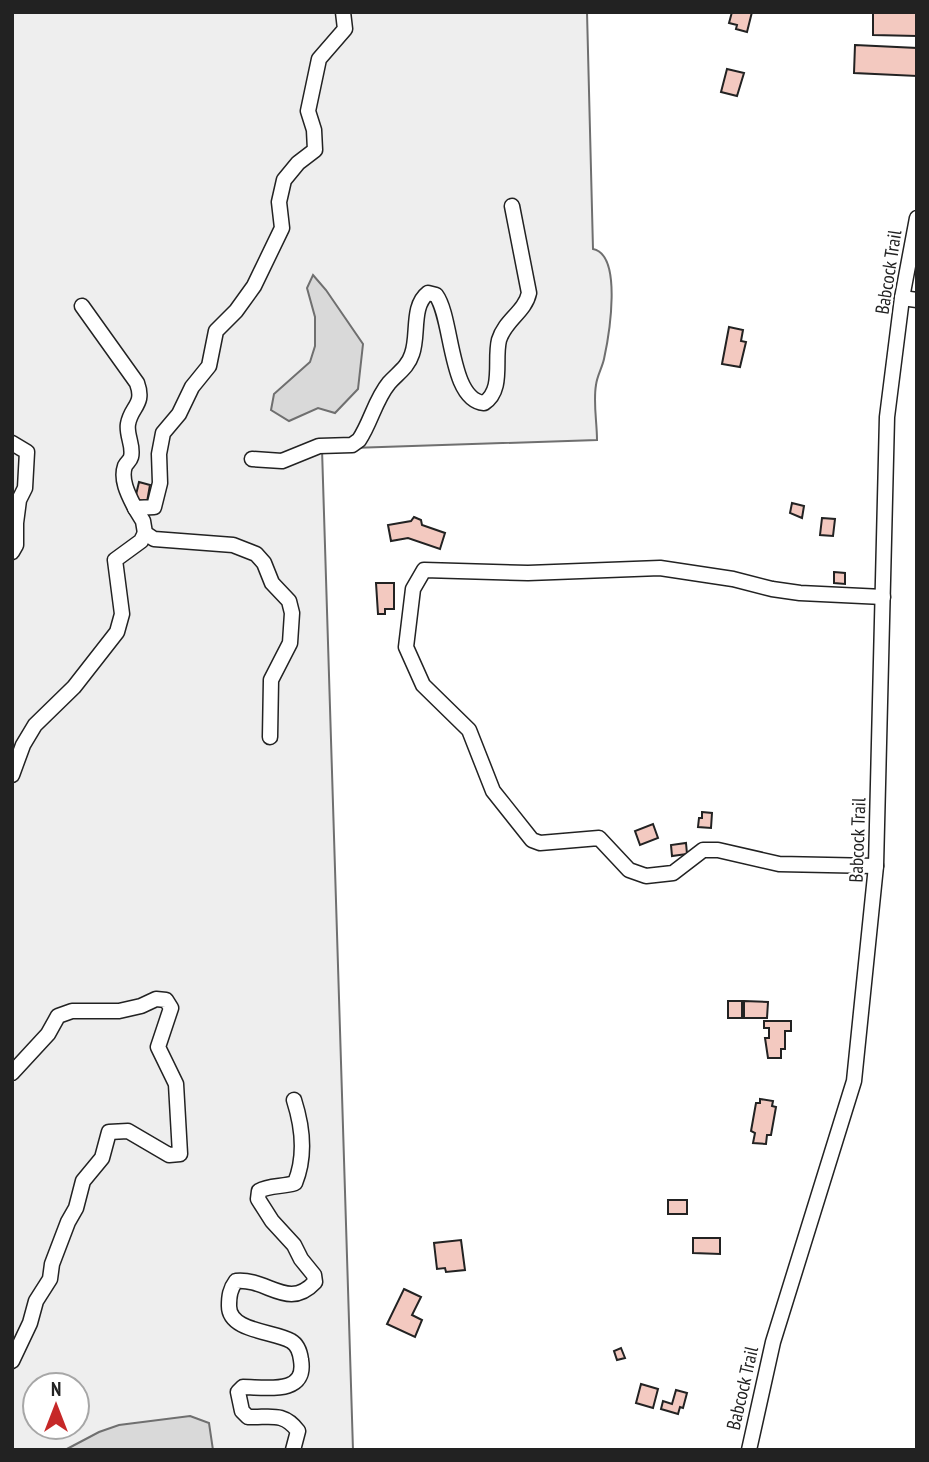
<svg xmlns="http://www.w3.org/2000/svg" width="929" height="1462" viewBox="0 0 929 1462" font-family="'PT Sans Narrow',sans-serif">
<rect width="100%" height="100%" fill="#fff"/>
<path fill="#eee" stroke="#6f6f6f" stroke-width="2" fill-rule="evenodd" d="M 12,12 L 587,12 L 593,249 C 623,255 609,336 604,359 C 602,368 597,376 596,385 C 593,402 597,422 597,440 L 322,449 L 353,1450 L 12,1450 ZM 35,1385 L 77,1385 L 77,1427 L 35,1427 Z"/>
<g fill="#d9d9d9" stroke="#6f6f6f" stroke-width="2">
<polygon points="313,275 326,290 363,344 358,389 335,413 318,408 289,421 271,410 274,394 310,362 315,346 315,317 307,288"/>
<polygon points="190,1416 209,1423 213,1450 65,1450 99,1432 119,1425"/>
</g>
<g fill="#f3c9c0" stroke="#222" stroke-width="2">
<polygon points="732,12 752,12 747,32 736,29 737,25 729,23"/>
<polygon points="873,12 917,12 917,36 873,35"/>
<polygon points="855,45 917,48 917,76 854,73"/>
<polygon points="727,69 744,73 737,96 721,92"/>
<polygon points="729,327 743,330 741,341 746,342 740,367 722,364"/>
<polygon points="139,482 150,485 147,502 135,499"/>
<polygon points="792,503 804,506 802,518 790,513"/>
<polygon points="414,517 421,520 422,525 445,533 440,549 408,538 391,541 388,525 411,521"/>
<polygon points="822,518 835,519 833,536 820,535"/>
<polygon points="834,572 845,573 845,584 834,583"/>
<polygon points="376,583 394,583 394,609 385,609 385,614 378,614"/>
<polygon points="702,812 712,813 711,828 698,827 699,818 702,818"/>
<polygon points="653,824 658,838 640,845 635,831"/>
<polygon points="686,843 687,854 672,856 671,845"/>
<rect x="728" y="1001" width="14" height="17"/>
<polygon points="744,1001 768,1002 767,1018 744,1018"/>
<polygon points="764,1021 791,1021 791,1031 785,1031 785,1049 781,1049 781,1058 768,1058 765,1038 769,1038 769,1028 764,1028"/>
<polygon points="760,1099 773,1101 772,1106 776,1107 771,1135 767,1135 766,1144 753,1143 755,1133 751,1131 756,1103 760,1103"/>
<rect x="668" y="1200" width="19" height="14"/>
<polygon points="693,1238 720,1238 720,1254 693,1253"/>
<polygon points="461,1240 465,1270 446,1272 445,1268 437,1269 434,1243"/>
<polygon points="404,1289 421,1297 412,1315 422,1320 415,1337 387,1324"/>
<polygon points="621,1348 625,1358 617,1360 614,1351"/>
<polygon points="641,1384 658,1389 653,1408 636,1403"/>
<polygon points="676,1390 687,1393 683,1408 680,1407 678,1414 661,1409 663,1401 672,1404"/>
</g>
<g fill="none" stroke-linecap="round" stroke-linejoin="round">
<g stroke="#222" stroke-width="17">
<g id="minor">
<polyline points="902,298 917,300"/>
<path d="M 82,306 L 137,383 C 145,405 131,406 128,424 C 126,435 134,446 131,457 C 130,461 127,462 125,466 C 120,480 129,496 135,508 L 154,507 L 160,483 L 159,454 L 163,433 L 179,414 L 192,387 L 209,366 L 216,331 L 236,311 L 254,286 L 282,228 L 279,202 L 284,180 L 298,163 L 315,150 L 314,130 L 308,111 L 319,59 L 345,29 L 343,12"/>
<polyline points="12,443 27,452 25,488 19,500 16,523 16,545 12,552"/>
<path d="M 252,459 L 282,461 L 319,446 L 352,445 L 359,440 C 371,422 375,400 389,383 C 398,373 408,367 412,354 C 419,335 411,306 428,293 L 436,295 C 453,318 449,400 484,403 C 504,390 494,360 499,340 C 505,320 525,312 529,293 L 512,206"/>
<polyline points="135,508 143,521 145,533 154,539 233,545 256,554 264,563 272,583 289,601 292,613 290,643 271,680 270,737"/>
<polyline points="12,775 23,745 35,725 74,687 117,632 122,614 115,560 141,541 145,533"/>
<polyline points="876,866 779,864 718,850 703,850 673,873 646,876 629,870 599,838 540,843 532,840 493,791 469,730 423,685 406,647 413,589 424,570 528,573 660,568 733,579 772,589 800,593 883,597"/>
<polyline points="12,1073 48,1034 58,1016 72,1011 119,1011 141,1006 156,999 166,1000 171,1008 158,1047 176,1084 180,1154 169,1155 128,1131 109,1132 102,1158 83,1181 76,1208 68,1222 52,1264 50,1279 36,1301 30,1323 12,1361"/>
<path d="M 293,1450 L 298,1431 C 283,1411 269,1418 248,1417 L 242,1411 L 238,1392 L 243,1387 C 264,1387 307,1396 301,1360 C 300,1352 298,1345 291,1341 C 275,1331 229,1332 229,1306 C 229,1296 230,1289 236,1281 C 268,1278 288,1311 315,1282 L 314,1275 L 301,1259 L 294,1245 L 272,1221 L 258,1199 L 259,1191 C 269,1185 283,1187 295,1183 C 306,1156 303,1128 294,1100"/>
<polyline points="749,1450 773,1342 854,1081 876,866 887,417 902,298 917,218"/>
</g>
</g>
<use href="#minor" stroke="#fff" stroke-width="14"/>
</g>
<g text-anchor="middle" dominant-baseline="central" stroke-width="5" stroke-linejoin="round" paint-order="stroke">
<g font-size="19" fill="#222" stroke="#fff">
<text transform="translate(888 272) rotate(-81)">Babcock Trail</text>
<text transform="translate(857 840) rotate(-88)">Babcock Trail</text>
<text transform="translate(742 1388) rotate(-77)">Babcock Trail</text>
</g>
</g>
<rect width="929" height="1462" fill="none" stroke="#222222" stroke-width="28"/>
<g transform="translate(56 1406)"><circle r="33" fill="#ffffff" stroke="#a7a7a7" stroke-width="2"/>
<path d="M0-5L12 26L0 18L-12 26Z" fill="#c62828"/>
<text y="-10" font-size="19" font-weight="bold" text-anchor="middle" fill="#222222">N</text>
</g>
</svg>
